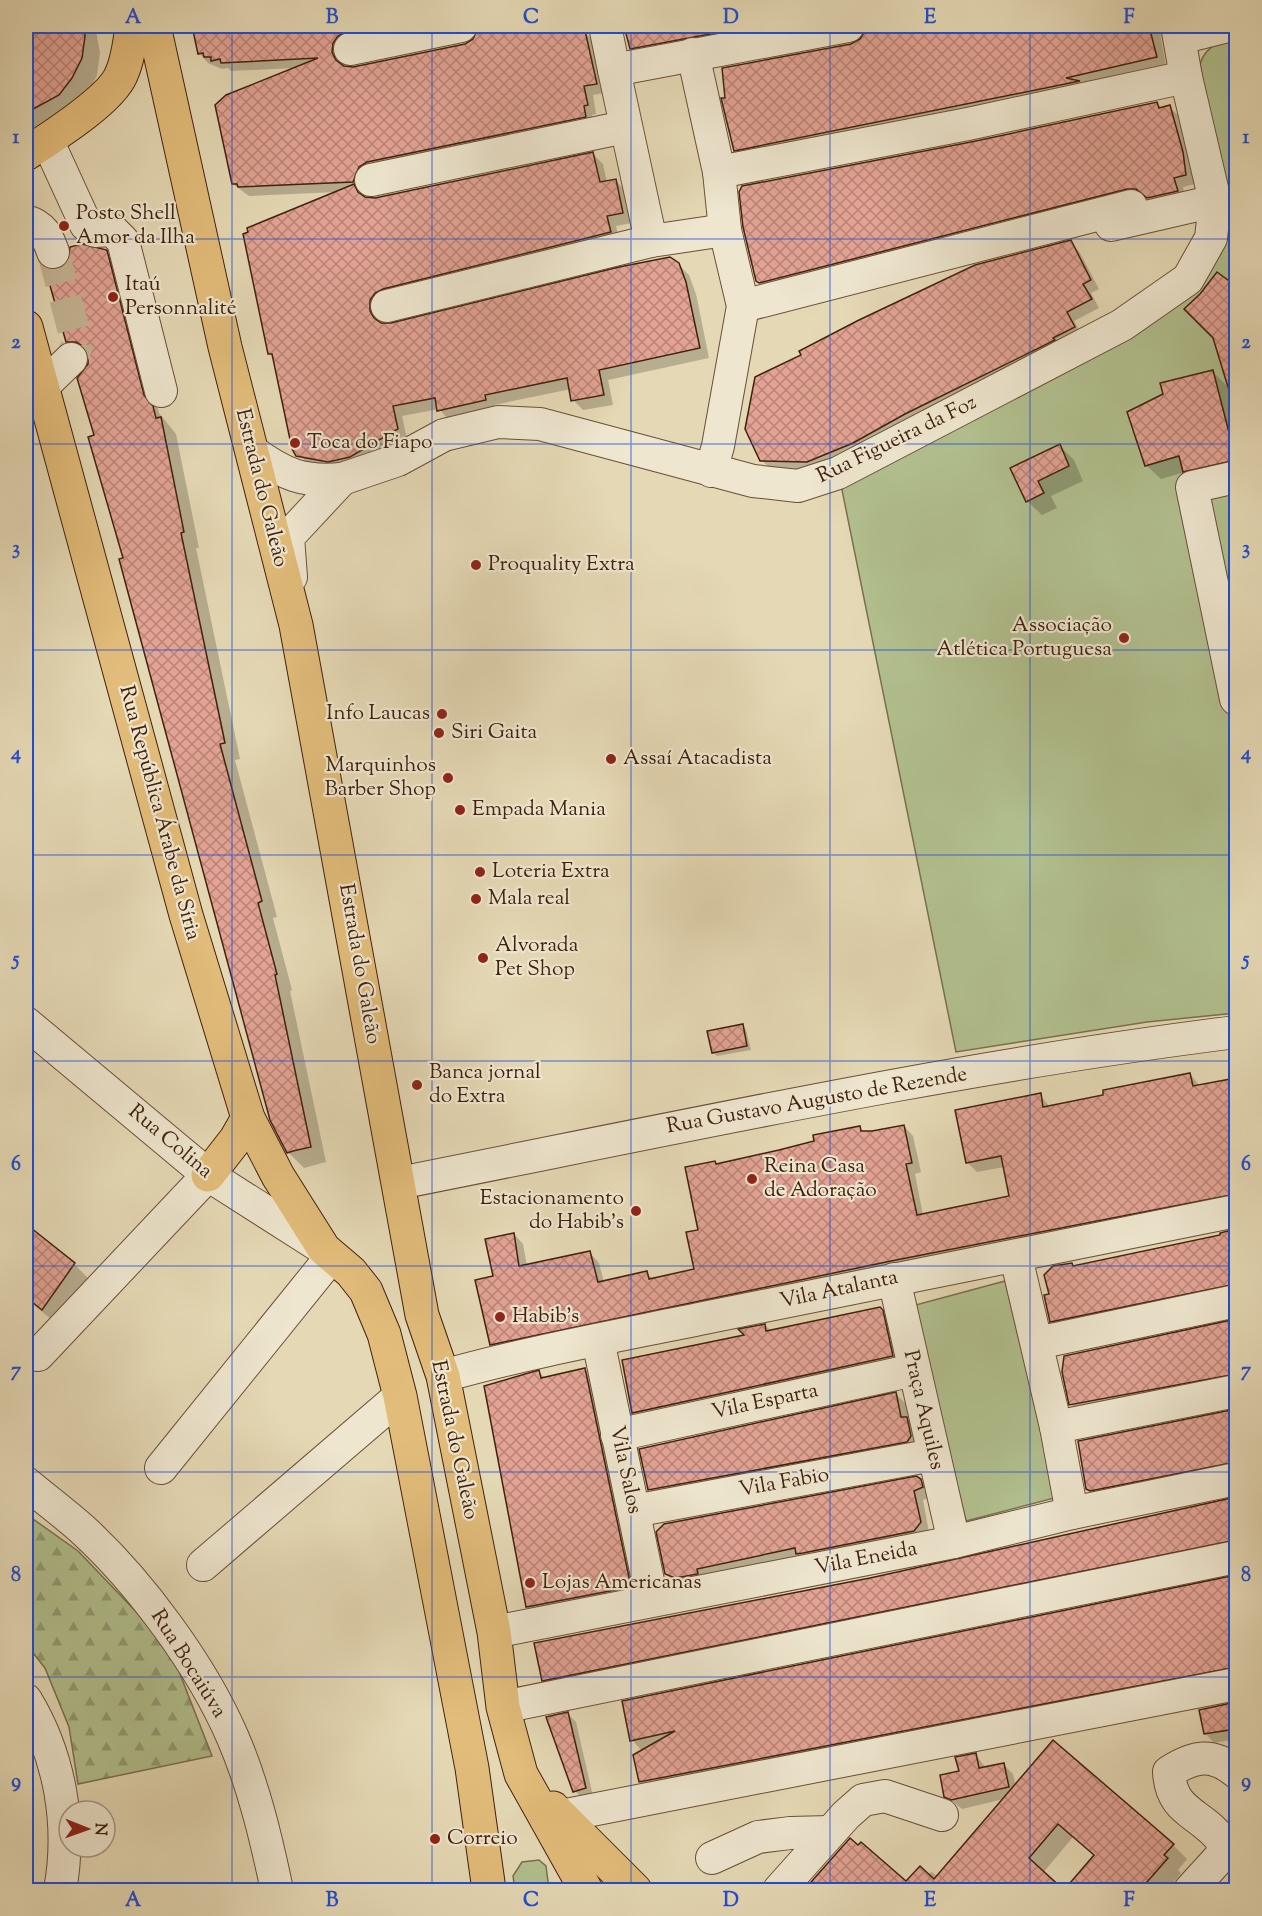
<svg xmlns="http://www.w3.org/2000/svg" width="1262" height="1916" viewBox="0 0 1262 1916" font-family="'Sorts Mill Goudy',serif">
<defs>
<pattern id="forest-firs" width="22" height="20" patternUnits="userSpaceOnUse" patternTransform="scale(1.5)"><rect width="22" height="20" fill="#b2c08f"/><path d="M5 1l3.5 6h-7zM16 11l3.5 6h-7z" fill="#929c73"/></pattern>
<pattern id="building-cross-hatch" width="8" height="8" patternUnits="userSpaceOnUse" patternTransform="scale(1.5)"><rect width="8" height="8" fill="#e2a394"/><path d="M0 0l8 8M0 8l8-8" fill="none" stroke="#b98477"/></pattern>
</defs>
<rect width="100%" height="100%" fill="#e5d9b5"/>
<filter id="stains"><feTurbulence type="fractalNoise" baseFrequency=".00333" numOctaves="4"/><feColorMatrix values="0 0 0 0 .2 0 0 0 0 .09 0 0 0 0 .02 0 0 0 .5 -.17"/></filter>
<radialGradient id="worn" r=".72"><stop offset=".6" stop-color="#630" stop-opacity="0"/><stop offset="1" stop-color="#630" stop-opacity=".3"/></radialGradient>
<g fill="#b2c08f" stroke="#7a704f" stroke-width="1.5">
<path d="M 1236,37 L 1236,1013 L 1147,1022 L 956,1052 L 841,485 L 1207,274 L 1199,70 C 1202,47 1217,43 1236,37 Z"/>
<polygon points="1005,1281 1058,1497 966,1521 912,1306"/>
<polygon points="539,1860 546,1866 549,1890 515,1890 513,1876 522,1862"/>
</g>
<g fill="url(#forest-firs)" stroke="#7a704f" stroke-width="1.5">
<polygon points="26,1514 78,1551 169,1646 212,1756 78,1784 69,1727 45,1668 26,1644"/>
<polygon points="26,1769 32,1799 26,1857"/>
</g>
<g fill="#0003">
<polygon points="26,26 95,26 100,53 97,75 88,94 58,121 28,132 26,130"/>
<polygon points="193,26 427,26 342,52 343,67 353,68 465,45 474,40 480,26 575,26 577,33 584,31 593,41 605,93 593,95 596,114 592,115 595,126 358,191 365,198 375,199 593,154 603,164 607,182 615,180 625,190 632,223 616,226 620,242 380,311 379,322 391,325 678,264 689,275 696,294 709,358 608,380 613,405 583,410 573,400 571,389 494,405 495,410 449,420 439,409 402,416 407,439 361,467 312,468 293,448 275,359 270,354 337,192 249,196 233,184 295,68 231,71 228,68 222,69 208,63 199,53"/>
<polygon points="627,26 816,26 641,58 631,48"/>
<polygon points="867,26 1159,26 1166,67 745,160 735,150 723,81 852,45 861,40"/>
<polygon points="1157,103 1162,109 1169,107 1179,116 1195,184 1183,187 1186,200 1157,207 1147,198 1137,197 767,290 757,281 972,143"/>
<polygon points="1070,242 1079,251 1099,289 1091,293 1099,308 1074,321 1082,336 816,470 771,469 761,460"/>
<polygon points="106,252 122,268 159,413 176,434 199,548 196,548 240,759 235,760 277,917 273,918 292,990 290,991 326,1162 304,1168 288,1152 96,436 90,357 84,357 68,341 60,270"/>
<polygon points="1218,274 1236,288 1236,385 1226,374 1202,295"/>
<polygon points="1213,372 1227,386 1236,424 1236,477 1199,486 1185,472 1161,479 1146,465"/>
<polygon points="1060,446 1074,460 1083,481 1051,496 1057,508 1042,515 1027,501 1012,469"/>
<polygon points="742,1025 746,1030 751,1050 717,1056 713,1052"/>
<polygon points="1190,1074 1200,1086 1236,1079 1236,1204 500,1354 491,1344 495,1277 514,1234 523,1244 527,1266 590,1253 599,1263 604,1282 647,1273 653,1279 696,1270 699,1231 714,1162 717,1165 779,1152 860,1128 865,1133 904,1126 913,1136 921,1172 915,1174 923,1215 1011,1197 1004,1167 977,1172 968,1163 1040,1095 1050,1107"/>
<polygon points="26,1226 74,1264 93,1283 61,1327 26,1299"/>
<polygon points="1236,1229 1236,1294 1061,1331 1051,1321 1051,1295 1071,1264 1074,1267 1222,1237 1221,1234"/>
<polygon points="879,1309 892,1321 902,1365 642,1422 633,1413 765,1325 771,1331"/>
<polygon points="1236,1321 1236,1384 1082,1415 1072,1405 1063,1372 1066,1357"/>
<polygon points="585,1370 604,1389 649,1606 546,1626 527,1607 499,1382 539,1372 545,1378"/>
<polygon points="896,1394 905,1403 909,1421 916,1428 919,1446 658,1499 649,1489"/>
<polygon points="1236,1411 1236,1472 1097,1498 1087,1488 1079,1444"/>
<polygon points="920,1480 930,1490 932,1497 923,1500 929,1532 676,1583 666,1573"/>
<polygon points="1236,1497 1236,1550 553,1690 543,1680 958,1561"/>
<polygon points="1236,1577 1236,1677 650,1791 640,1782 642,1751 632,1740 624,1702"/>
<polygon points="1236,1704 1236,1739 1214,1743 1205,1733 1201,1711"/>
<polygon points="568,1714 576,1722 593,1796 583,1799 575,1791"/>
<polygon points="976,1755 986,1768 1003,1764 1013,1774 1016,1786 1173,1845 1187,1859 1178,1870 1181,1873 1167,1890 1065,1890 1095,1856 1073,1837 1043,1873 1063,1890 805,1890 820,1873 906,1883 932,1872 938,1877 1004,1799 962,1809 946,1796 960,1772"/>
</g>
<g fill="url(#building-cross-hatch)" stroke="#41210f" stroke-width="1.5" fill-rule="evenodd">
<polygon points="26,26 84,26 85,36 82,58 72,78 59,95 26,113"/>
<polygon points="192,26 375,26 346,32 338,36 333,43 332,52 336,60 344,66 353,67 465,44 473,39 479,26 584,26 597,84 584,86 588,105 584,106 586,117 367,162 359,167 353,182 238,187 237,184 232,184 215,105 226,95 318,58 221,63 220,59 211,61 211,57 204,57 203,53 198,54"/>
<polygon points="624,26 753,26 630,49"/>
<polygon points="891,26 1149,26 1157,57 1066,78 1080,81 734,151 721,98 725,98 722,68 851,44 860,39 865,31"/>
<polygon points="1157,102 1159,108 1170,105 1183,152 1186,175 1174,178 1178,191 1147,198 1136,189 1127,189 759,283 756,281 743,227 739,192 742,186 971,142"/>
<polygon points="593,152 600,182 616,179 623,213 607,216 611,232 383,289 375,293 370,300 370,311 374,318 381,323 391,323 619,267 670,257 679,263 686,282 700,348 599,370 604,395 571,401 567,378 485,395 486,400 437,411 435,398 393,406 398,429 350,457 328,462 296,456 292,449 272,354 268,354 243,234 248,232 247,228 354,184 358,192 365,197 375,198"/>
<polygon points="1071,240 1091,280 1083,284 1092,299 1067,312 1075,327 1053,338 1055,340 905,414 853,443 807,462 760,461 745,429 755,377 801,355 799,351 859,320 975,265"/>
<polygon points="82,244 107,250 144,395 153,406 156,418 161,417 184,532 181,533 225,743 220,744 262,901 258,903 277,974 275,975 311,1147 293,1151 287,1153 270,1120 119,559 123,558 88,437 94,435 77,378 88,364 88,354 84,347 76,342 66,342 45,268 60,269 67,263 70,247"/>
<polygon points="1217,272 1236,286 1236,399 1232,400 1213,338 1184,309 1200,294"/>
<polygon points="1213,370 1236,460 1183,472 1179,456 1145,466 1127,412 1163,394 1160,383"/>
<polygon points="1060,444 1069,466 1038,481 1044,493 1026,502 1010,468"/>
<polygon points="743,1024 747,1046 712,1053 707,1031"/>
<polygon points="1190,1073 1193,1086 1236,1078 1236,1194 891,1261 490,1345 475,1280 493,1276 485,1239 514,1233 519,1266 590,1251 598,1282 647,1271 649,1279 694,1269 686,1232 698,1230 685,1167 715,1161 716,1164 779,1150 814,1141 813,1135 860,1126 861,1131 872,1131 904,1125 912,1163 906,1164 917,1215 1009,1196 1001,1156 966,1163 955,1110 1041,1093 1043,1107 1103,1095 1103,1090"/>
<polygon points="26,1224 75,1263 42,1310 26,1297"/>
<polygon points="1236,1229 1236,1284 1050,1322 1044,1295 1049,1294 1044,1275 1053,1266 1072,1263 1073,1266 1220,1235 1220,1233"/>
<polygon points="880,1307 883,1310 893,1356 632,1413 622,1360 744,1335 738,1329 765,1324 766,1331"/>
<polygon points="1236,1319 1236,1374 1069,1405 1062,1372 1064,1356"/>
<polygon points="585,1368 631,1587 526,1607 484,1386 539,1370 541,1378"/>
<polygon points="896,1392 901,1417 907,1417 911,1436 907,1442 648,1490 639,1449"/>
<polygon points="1236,1409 1236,1462 1090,1491 1086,1489 1078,1441"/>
<polygon points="916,1476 921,1479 923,1487 914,1491 921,1522 914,1531 803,1553 796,1554 795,1548 697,1569 698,1574 675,1578 665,1574 656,1532 664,1524"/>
<polygon points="1236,1497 1236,1540 542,1681 534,1643 870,1578"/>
<polygon points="1236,1575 1236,1667 639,1782 633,1755 675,1731 630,1741 622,1701"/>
<polygon points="1236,1702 1236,1729 1204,1734 1199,1710"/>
<polygon points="568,1712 586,1788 573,1792 546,1717"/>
<path d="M 1053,1740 L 1174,1844 L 1164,1855 L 1168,1858 L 1140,1890 L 804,1890 L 850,1838 L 858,1845 L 861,1842 L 906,1881 L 920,1866 L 934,1879 ZM 1058,1824 L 1094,1855 L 1064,1890 L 1029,1858 Z"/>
<polygon points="976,1753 979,1768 1004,1763 1009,1787 951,1800 944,1797 940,1775 959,1771 955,1757"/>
</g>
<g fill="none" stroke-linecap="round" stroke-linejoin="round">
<polyline stroke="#c4b494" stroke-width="32" stroke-dasharray="32 16" stroke-linecap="butt" points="53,252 76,339 76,348 71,359"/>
<g stroke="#6a4f38" stroke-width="34">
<g id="minor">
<polyline points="605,26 614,70"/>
<polyline points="1180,38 1228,26"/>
<polyline points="350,49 461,26"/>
<polyline points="693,54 719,172 725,230"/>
<polyline points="47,140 86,225 95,231 112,230 123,241 161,391"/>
<polyline points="719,172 968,124 1186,77"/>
<polyline points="371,180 625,127"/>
<path d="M 26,221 C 43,226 47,235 53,252"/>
<polyline points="1111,225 1215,201"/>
<polyline points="387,306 651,241"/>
<polyline points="743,306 1131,206"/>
<polyline points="42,387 71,359"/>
<path d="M 253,452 C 283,474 304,483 342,479 L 288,537 L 291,577"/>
<polyline points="711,471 718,446 743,306 725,230 651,241 614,70 848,26"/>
<polyline points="1236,477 1192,487 1236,699"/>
<polyline points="342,479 398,460 444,435 498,422 540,424 753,481 798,486 838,473 1122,325 1188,279 1211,238 1215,201 1186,77 1177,26"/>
<polyline points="26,1023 208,1175 324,1249"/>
<path d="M 399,1183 C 677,1128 955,1067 1236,1032"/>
<polyline points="1016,1257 1056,1427 1072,1513"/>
<polyline points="894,1279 954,1542"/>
<polyline points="598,1340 652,1600"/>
<polyline points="1037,1343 1236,1301"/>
<polyline points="38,1355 208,1175"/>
<path d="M 443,1376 C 528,1352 617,1336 704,1318 C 881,1281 1059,1248 1236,1211"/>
<polyline points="1056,1427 1236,1391"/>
<polyline points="617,1435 914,1370"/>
<polyline points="161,1468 332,1256"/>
<path d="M 26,1483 C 44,1498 64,1513 82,1529 C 140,1582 202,1666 233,1738 C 254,1787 266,1838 277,1890"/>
<polyline points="634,1511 933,1455"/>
<polyline points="203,1565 400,1396"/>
<polyline points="494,1632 954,1542 1072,1513 1236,1479"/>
<path d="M 26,1700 C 60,1756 72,1825 60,1890"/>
<polyline points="503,1707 1236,1557"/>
<polyline points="561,1816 1236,1684"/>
<polyline points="712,1858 758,1837 790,1833 830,1832"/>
<polyline points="779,1890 846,1815 863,1800 885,1796 942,1815"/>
<path d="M 1190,1890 L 1222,1855 L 1223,1842 C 1203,1813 1171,1814 1169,1772 C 1194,1756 1212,1752 1236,1772"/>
</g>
</g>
<g stroke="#41210f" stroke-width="35">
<g id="major">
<polyline points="154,26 225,347 296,625 422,1315 443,1376 494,1632 503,1707 521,1774 586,1890"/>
<path d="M 26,154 C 50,138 110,101 121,75 C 128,60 130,42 132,26"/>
<polyline points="26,327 186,915 248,1118 278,1176 324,1249 351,1272 366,1291 384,1334 400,1396 472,1768 489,1890"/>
<polyline points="208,1175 236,1139 248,1118"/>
<polyline points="553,1808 635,1890"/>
</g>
</g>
<use href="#minor" stroke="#eee6cf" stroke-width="32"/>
<use href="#major" stroke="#e2bc7a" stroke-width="33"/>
</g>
<path fill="none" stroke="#1d4ed8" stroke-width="1.5" stroke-opacity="0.55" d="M 232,26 L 232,1890M 432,26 L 432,1890M 631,26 L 631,1890M 830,26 L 830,1890M 1030,26 L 1030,1890M 26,239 L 1236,239M 26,444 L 1236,444M 26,650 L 1236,650M 26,855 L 1236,855M 26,1061 L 1236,1061M 26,1266 L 1236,1266M 26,1472 L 1236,1472M 26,1677 L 1236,1677"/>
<g fill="#8f2418" stroke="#eee6cf" stroke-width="2">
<circle cx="64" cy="226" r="6"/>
<circle cx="113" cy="297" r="6"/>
<circle cx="295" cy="443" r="6"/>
<circle cx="476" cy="565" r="6"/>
<circle cx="1124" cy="638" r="6"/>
<circle cx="442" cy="714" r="6"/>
<circle cx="439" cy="733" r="6"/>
<circle cx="611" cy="759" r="6"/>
<circle cx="448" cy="778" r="6"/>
<circle cx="460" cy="810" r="6"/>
<circle cx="480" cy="872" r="6"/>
<circle cx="476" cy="899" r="6"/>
<circle cx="483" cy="958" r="6"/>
<circle cx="417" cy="1085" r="6"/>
<circle cx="752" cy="1179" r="6"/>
<circle cx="636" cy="1211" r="6"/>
<circle cx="500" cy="1317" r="6"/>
<circle cx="530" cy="1583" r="6"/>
<circle cx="435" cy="1839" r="6"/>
</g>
<g text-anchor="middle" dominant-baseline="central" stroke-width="4.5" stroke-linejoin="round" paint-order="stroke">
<g font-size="21" fill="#41210f" stroke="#eee6cf" text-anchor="start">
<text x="76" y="214">Posto Shell<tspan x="76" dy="24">Amor da Ilha</tspan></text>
<text x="125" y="285">Itaú<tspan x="125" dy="24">Personnalité</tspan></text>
<text x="307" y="443">Toca do Fiapo</text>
<text x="488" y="565">Proquality Extra</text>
<text x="1112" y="626" text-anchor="end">Associação<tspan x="1112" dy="24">Atlética Portuguesa</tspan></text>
<text x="430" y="714" text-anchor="end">Info Laucas</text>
<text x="451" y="733">Siri Gaita</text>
<text x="623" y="759">Assaí Atacadista</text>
<text x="436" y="766" text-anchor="end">Marquinhos<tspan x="436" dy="24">Barber Shop</tspan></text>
<text x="472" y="810">Empada Mania</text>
<text x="492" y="872">Loteria Extra</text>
<text x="488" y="899">Mala real</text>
<text x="495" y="946">Alvorada<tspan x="495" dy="24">Pet Shop</tspan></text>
<text x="429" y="1073">Banca jornal<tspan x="429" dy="24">do Extra</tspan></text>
<text x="764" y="1167">Reina Casa<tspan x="764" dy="24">de Adoração</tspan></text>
<text x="624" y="1199" text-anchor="end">Estacionamento<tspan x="624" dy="24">do Habib's</tspan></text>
<text x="512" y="1317">Habib's</text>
<text x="542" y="1583">Lojas Americanas</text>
<text x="447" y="1839">Correio</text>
</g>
<g font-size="21" fill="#41210f" stroke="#eee6cf">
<text transform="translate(897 440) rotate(-26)">Rua Figueira da Foz</text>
<text transform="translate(261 488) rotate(76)">Estrada do Galeão</text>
<text transform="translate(159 813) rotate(75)">Rua República Árabe da Síria</text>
<text transform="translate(359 964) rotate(80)">Estrada do Galeão</text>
<text transform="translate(817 1101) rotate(-10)">Rua Gustavo Augusto de Rezende</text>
<text transform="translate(170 1142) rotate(40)">Rua Colina</text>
<text transform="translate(839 1290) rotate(-12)">Vila Atalanta</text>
<text transform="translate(765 1402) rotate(-12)">Vila Esparta</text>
<text transform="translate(923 1410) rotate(77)">Praça Aquiles</text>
<text transform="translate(454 1440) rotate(78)">Estrada do Galeão</text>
<text transform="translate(625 1470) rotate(78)">Vila Salos</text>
<text transform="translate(784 1483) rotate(-10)">Vila Fabio</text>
<text transform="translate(866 1559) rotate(-11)">Vila Eneida</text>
<text transform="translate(188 1664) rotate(58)">Rua Bocaiúva</text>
</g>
</g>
<rect width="1262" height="1916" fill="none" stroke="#e5d9b5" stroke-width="66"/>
<g transform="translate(87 1829) rotate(91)"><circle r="28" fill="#eee6cf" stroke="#a99782" stroke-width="1.5"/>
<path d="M0-4.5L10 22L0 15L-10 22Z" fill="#8f2418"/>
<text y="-9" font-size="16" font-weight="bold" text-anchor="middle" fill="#41210f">N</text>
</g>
<rect x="33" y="33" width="1196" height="1850" fill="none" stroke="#1d4ed8" stroke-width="2"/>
<g font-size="20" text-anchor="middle" font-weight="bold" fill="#1d4ed8">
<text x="133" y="23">A</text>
<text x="332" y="23">B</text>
<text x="531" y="23">C</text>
<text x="731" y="23">D</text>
<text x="930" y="23">E</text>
<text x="1129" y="23">F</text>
<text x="16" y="143">1</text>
<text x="1246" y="143">1</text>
<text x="16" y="348">2</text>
<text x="1246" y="348">2</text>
<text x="16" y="554">3</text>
<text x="1246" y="554">3</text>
<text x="16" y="759">4</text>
<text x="1246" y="759">4</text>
<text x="16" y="965">5</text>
<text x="1246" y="965">5</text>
<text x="16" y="1170">6</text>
<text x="1246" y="1170">6</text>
<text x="16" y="1376">7</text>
<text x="1246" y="1376">7</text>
<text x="16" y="1581">8</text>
<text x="1246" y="1581">8</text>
<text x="16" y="1787">9</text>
<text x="1246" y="1787">9</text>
<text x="133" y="1906">A</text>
<text x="332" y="1906">B</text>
<text x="531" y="1906">C</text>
<text x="731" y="1906">D</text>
<text x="930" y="1906">E</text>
<text x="1129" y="1906">F</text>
</g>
<rect width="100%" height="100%" filter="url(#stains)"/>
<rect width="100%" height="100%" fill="url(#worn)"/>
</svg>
